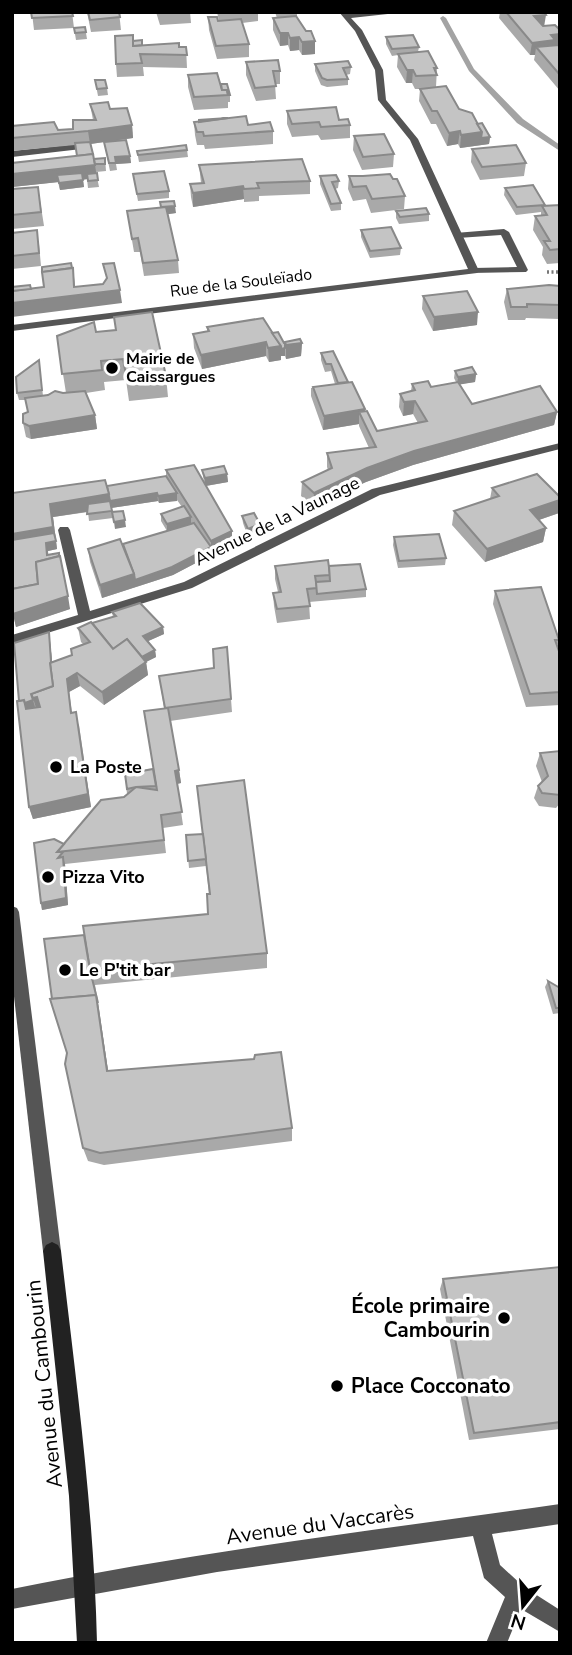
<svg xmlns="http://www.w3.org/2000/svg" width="572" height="1655" viewBox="0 0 572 1655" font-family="'Nunito Sans',sans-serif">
<rect width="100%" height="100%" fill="#fff"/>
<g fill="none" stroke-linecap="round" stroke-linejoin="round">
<polygon fill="#a3a3a3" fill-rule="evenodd" points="443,16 446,18 474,69 523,119 560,145 560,151 517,123 469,71 440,18"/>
<polyline stroke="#777" stroke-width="3.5" stroke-dasharray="2 2.5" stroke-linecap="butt" points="547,272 560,272"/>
<polygon fill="#555" fill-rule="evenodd" points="504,229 509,232 528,270 526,272 471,273 469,271 474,268 517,267 501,235 458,238 455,237 455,233"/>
<g fill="#555" fill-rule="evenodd">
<polygon points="339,12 406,12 351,18 362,30 383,70 386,100 418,139 479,271 477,273 12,331 12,325 468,269 410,140 378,100 375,70 355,31"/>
<polygon points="87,143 90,144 90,148 12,157 12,151"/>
<polygon points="560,443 560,449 380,495 192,588 12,644 12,635 78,615 58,530 60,527 68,527 70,530 90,611 184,582 372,489"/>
<polygon points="12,906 17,908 19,912 61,1251 58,1257 52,1260 46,1257 43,1251 12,979"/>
<path d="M 560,1504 L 560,1524 L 492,1534 L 500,1565 L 524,1587 L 560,1610 L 560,1632 L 521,1609 L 507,1643 L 486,1643 L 505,1597 L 484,1578 L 473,1536 L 217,1572 L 12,1609 L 12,1589 C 193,1552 377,1530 560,1504 Z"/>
</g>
<path fill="#222" fill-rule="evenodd" d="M 52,1242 L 58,1245 L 61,1251 C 76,1381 94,1511 97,1643 L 77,1643 L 69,1496 L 43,1251 L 46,1245 Z"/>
</g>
<g fill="#a9a9a9">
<polygon points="20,12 72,12 74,28 85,27 87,39 76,40 74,28 34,30 32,13 20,13"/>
<polygon points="87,12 119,12 121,30 91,32"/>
<polygon points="156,12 190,12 191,23 160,25"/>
<polygon points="217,12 258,12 258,21 242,23 249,44 249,57 217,59 209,30 208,17 219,21"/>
<polygon points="275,12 308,12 297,13 297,17 306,31 315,41 315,54 302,55 299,50 290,51 288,45 280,46 273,30 273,18 277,18"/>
<polygon points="500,12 544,12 544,26 560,30 560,91 534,60 535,55 530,55 499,18"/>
<polygon points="386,37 419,47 418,52 437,68 436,87 459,109 477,124 490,137 489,144 460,148 458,144 447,146 436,124 431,124 419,101 420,89 415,89 412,83 406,83 397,67 398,55 392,56 386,44"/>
<polygon points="133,41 143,45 186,47 187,68 143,67 144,76 117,77 116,64"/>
<polygon points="246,62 280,71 280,84 275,84 276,99 256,101 246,75"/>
<polygon points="315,64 351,67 350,74 346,75 348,79 348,85 327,87 321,85 315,71"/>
<polygon points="188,75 221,84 230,95 230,102 228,102 228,108 194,110 188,87"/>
<polygon points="95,80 107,88 108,95 98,96"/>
<polygon points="90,104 110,109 132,125 133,138 105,142 130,156 131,163 116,164 117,170 110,171 104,142 91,144 94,159 105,158 106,171 96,172 99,187 88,188 87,179 83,180 84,187 60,190 58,182 12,187 12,163 77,156 75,145 12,151 12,126 58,130 73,129 93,120"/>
<polygon points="287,111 339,120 350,125 350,138 321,140 318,135 292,137 287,124"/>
<polygon points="194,122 248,125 273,131 273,144 205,149 204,145 197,145 195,135"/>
<polygon points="354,136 394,154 393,167 362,170 353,150"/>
<polygon points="472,149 526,163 524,176 480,180 471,162"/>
<polygon points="187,150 188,157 139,162 137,151"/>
<polygon points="199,165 310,181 310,194 259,196 259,201 244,202 244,199 193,207 191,197 190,184 201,183"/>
<polygon points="133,174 169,191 169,198 138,201"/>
<polygon points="320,176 339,181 338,188 335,189 341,203 341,210 331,211 320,184"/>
<polygon points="349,176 405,196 404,209 371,213 366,199 353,201 348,189"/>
<polygon points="38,187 44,226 12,229 12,189"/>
<polygon points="505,188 545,205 545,206 560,205 560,263 547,264 542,255 543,247 533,230 535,216 541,216 541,212 516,215 504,195"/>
<polygon points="127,211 176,213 168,214 178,260 179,273 144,276 140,252 134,252"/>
<polygon points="396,211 429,214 429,221 399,224 396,218"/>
<polygon points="361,230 401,248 400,255 370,258 361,237"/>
<polygon points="12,233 39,244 41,266 12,269"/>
<polygon points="560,286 560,319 526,318 525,320 508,320 504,302 507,289"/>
<polygon points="423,296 477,325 433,331 422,309"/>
<polygon points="207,327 272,333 284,343 302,343 301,356 286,359 285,356 281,356 281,360 269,362 266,356 202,369 194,348 193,334 207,332"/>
<polygon points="96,332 166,376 168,397 129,401 126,380 104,382 105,390 86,393 95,415 97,429 31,439 26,437 23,423 28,412 25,400 19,400 17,393 39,360 43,396 66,393 57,336"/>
<polygon points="321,353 348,382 377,431 418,423 413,414 403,416 399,407 400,394 411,391 412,384 431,387 456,382 454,378 455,371 476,374 475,382 460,384 472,404 557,412 554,425 413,465 366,482 313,506 301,496 302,482 328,470 327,467 327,453 369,448 359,426 359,424 323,430 311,396 311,388 335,384 331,371 325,372 321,360"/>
<polygon points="166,470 204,482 202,470 227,474 228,482 206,486 232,544 173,575 102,598 90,562 88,549 123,544 167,531 161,521 161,514 182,507 177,500 159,503 158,501 111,508 113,518 89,521 88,512 53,517 57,549 48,551 48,555 70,609 16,627 13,614 12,493 107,486 166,476"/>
<polygon points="492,488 560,497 560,509 559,513 539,520 546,528 543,542 485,562 452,525 454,511 490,499"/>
<polygon points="242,516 260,531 248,537 243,523"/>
<polygon points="394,537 446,558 445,565 398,568 393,545"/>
<polygon points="275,566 329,566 366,589 366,597 309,602 310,619 277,623 274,606 273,593 278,592 275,579"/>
<polygon points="495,591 559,640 557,647 560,654 560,705 526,707 493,604"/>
<polygon points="112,612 163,627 164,634 148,641 155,650 156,657 146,662 148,675 104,705 80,686 69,692 72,713 79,725 91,807 33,819 29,807 19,701 50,640 52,662 72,655 83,644 81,642 78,628 113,617"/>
<polygon points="227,647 232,712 170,721 179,770 181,783 177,784 183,825 163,828 166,853 65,864 68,905 42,910 41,903 64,844 127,794 125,774 153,769 164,708 159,676 214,668"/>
<polygon points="560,751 560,803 556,808 539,806 534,798 538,786 542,782 536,766 540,753"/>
<polygon points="203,834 267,953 267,968 95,985 108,1070 292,1128 292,1141 104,1165 88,1161 83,1148 67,1053 52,999 84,935 208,914 209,894 206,866 189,868 186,835"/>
<polygon points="548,981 560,988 560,1013 553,1014 545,987"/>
<polygon points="560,1267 560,1429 469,1440 440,1289 443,1279"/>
</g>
<g fill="#898989">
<polygon points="546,15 544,27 534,16"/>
<polygon points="280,33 288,33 288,45 280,46"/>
<polygon points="560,34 560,46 536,47 535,55 530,55 532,43 551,35"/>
<polygon points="299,37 299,50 290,51 290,38"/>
<polygon points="315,41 315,54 302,55 302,42"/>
<polygon points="407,70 413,70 412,83 406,83"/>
<polygon points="132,125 133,138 90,144 88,131"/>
<polygon points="460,131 458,144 447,146 449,133"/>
<polygon points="482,132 490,137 489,144 460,148 461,135"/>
<polygon points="130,156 131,163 116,164 115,157"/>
<polygon points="95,165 97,178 12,187 12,174"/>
<polygon points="83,180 84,187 60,190 59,183"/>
<polygon points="243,186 244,199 193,207 193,193"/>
<polygon points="175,206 176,213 162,215 161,207"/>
<polygon points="73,268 76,295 120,290 122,303 12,317 12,297 32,295"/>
<polygon points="478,312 477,325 433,331 434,317"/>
<polygon points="266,342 266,356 202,369 201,355"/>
<polygon points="302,343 301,356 286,359 286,345"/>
<polygon points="281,346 285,348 285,356 281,356 281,360 269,362 268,348"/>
<polygon points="476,374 475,382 457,385 458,377"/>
<polygon points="415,401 413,414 403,416 404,402"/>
<polygon points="365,409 364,423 359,412 359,424 323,430 324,416"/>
<polygon points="557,412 554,425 413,465 366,482 313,506 314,493 367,468 414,451"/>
<polygon points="95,415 97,429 31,439 29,426"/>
<polygon points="227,474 228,482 205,486 205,478"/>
<polygon points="157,493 158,501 111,508 110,501"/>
<polygon points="177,493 177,501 159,503 158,496"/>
<polygon points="109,494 111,508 53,517 56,541 12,548 12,534 50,504"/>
<polygon points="560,500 559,513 527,524 530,510"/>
<polygon points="191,517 191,525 167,531 167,524"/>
<polygon points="125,520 126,527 115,529 114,522"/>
<polygon points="260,524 260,531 248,537 248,529"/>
<polygon points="546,528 543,542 485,562 487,549"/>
<polygon points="232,531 232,544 173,575 102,598 100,585 211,547 211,541"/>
<polygon points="56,541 57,549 48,551 49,563 46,543"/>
<polygon points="68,596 70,609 16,627 13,614"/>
<polygon points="163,627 164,634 144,643 143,636"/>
<polygon points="49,632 56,699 37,711 33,698"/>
<polygon points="155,650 156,657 146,662 148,675 104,705 102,692 139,658"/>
<polygon points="77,673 80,686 69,692 74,726 67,679"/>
<polygon points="33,700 35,707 27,710 20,705"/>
<polygon points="76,712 91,807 33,819 29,807"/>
<polygon points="179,770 181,783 176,784 175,771"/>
<polygon points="63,857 65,864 68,905 42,910 41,903"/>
<polygon points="95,985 99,1009 110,1084 107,1071"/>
</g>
<g fill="#c4c4c4" stroke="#898989" stroke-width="2">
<polygon points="31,12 72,12 73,16 32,18"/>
<polygon points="88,12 119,12 120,17 90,20"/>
<polygon points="506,12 544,12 546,15 534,16 543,26 555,25 560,30 560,34 551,35 555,40 532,43"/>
<polygon points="296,16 306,31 311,31 315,41 302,42 299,37 290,38 288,33 280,33 273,18"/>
<polygon points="208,17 217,17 218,21 241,19 249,44 216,46"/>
<polygon points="85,27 86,32 75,33 74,28"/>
<polygon points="133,35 133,46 179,43 179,47 186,47 187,55 140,54 142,63 116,64 115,36"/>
<polygon points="413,35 419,47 392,49 386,37"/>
<polygon points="142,40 142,45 133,46 133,41"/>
<polygon points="559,45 560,45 560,75 536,47"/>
<polygon points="428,51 437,68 434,68 437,75 416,76 413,70 407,70 398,54"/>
<polygon points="278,60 280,71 273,71 276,86 255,88 246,62"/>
<polygon points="348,61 351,67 343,68 348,79 327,80 322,78 315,64"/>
<polygon points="217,73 222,90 227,90 228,95 194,97 188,75"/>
<polygon points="95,80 105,80 107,88 97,89"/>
<polygon points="221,84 227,84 230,95 228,95 227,90 222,90"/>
<polygon points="446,86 459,109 472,113 482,132 461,135 460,131 449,133 437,111 432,111 420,89"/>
<polygon points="108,102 110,109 127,108 132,125 88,131 12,138 12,126 54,122 58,130 73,129 73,120 96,120 90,104"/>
<polygon points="336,107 339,120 348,119 350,125 321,127 319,122 292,124 287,111"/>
<polygon points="246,116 248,125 270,122 273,131 204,136 203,132 197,132 194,122"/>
<polygon points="228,118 199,122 199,120"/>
<polygon points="482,123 490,137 481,138 482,132 477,124"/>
<polygon points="384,134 394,154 363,157 354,136"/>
<polygon points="126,140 130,156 115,157 116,163 109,163 104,142"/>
<polygon points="90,142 93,154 77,156 75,143"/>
<polygon points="186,145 187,150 138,155 137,151"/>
<polygon points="516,145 526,163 482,167 472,149"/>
<polygon points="93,154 95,165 12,174 12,163"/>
<polygon points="105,158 105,164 95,164 94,159"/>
<polygon points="302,159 310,181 257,183 259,188 244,189 243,186 193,193 190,184 204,183 199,165"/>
<polygon points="164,171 169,191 137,194 133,174"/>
<polygon points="82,173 83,180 59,183 57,175"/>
<polygon points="97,173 98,180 88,181 87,174"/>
<polygon points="390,174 393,179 397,179 405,196 372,199 366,186 353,187 349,176 363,176"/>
<polygon points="336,175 339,181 332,182 341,203 331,204 320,176"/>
<polygon points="533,185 545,205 517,207 505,188"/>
<polygon points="38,187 41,212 12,215 12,189"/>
<polygon points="174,201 175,206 161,207 160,202"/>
<polygon points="560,205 560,249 550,250 544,241 550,241 535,216 547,215 542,206"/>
<polygon points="166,207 178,260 143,263 138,238 132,239 127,211"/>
<polygon points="426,208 429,214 400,217 396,211"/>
<polygon points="391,227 401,248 370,251 361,230"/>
<polygon points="37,230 39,253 12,256 12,233"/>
<polygon points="71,263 72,268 42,272 42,267"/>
<polygon points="114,263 120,290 12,303 12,291 44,287 42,272 73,268 74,287 103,284 107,278 103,264"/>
<polygon points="30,285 31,289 12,291 12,287"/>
<polygon points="549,285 560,286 560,305 527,304 527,307 511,307 507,289"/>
<polygon points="467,291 478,312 434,317 423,296"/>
<polygon points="152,312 166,376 127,380 123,359 101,361 102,370 62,374 57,336 94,322 96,332 116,330 114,317"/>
<polygon points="263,318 281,346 268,348 266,342 201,355 193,334 209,331 207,327"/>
<polygon points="278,332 284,343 285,343 285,348 281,349 281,346 272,333"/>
<polygon points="300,339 302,343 286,345 285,342"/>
<polygon points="333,351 348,382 338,383 331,364 326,364 321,353"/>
<polygon points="39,360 42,390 17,393 16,377"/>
<polygon points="472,367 476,374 458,377 455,371"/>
<polygon points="428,381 431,387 458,382 472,404 540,386 557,412 414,451 367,468 314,493 302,482 332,468 327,453 376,447 359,412 367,411 377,431 427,421 415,401 404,402 400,394 415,390 412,384"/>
<polygon points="352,382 365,409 324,416 313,387"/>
<polygon points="55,391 63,393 85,391 95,415 29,426 23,423 23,414 28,412 25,398 48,395"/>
<polygon points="194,465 232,531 211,541 166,470"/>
<polygon points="224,466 227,474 205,478 202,470"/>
<polygon points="537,474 560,497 560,500 530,510 546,528 487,549 454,511 499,496 492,488"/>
<polygon points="166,476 177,493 158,496 157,493 110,501 107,486"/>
<polygon points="105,480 109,494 50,504 53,527 12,534 12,493"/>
<polygon points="110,501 112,511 87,514 88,504"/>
<polygon points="184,506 191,517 167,524 161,514"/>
<polygon points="123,511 125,520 114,522 112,512"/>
<polygon points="254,513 260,524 248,529 242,516"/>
<polygon points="194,523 211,547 172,567 135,580 134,574 123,544"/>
<polygon points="54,533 56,541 46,543 47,555 59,553 59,556 36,562 38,584 12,589 12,540"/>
<polygon points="439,534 446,558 399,561 394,537"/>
<polygon points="120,539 134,574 100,585 88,549"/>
<polygon points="60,556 68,596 13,614 12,589 38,584 36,562"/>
<polygon points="328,560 330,575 315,576 317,588 307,589 310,606 277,609 273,593 281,592 275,566"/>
<polygon points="360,564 366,589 317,594 316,582 330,581 329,566"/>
<polygon points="541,587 559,640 555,640 560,654 560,692 530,694 495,591"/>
<polygon points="140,603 163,627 143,636 155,650 142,657 127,639 113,649 92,623 116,616 112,612"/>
<polygon points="91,622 113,649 127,639 146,662 102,692 77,673 67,679 71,713 76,712 88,794 29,807 17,701 24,700 26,709 40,707 37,697 33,698 31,694 53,686 50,663 72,655 71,649 90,642 78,628"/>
<polygon points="49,632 51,662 50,663 53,686 31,694 33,700 25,703 24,700 19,701 14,643"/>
<polygon points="227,647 231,699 165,708 159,676 214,668 213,649"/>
<polygon points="168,708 179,770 175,771 182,812 161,815 164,840 57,852 101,800 124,797 136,787 157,790 144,711"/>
<polygon points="560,751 560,795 542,793 538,786 548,776 540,753"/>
<polygon points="153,769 156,786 136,787 127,789 125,774"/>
<polygon points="244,780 267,953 90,970 83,926 208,914 207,894 210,894 197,786"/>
<polygon points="203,834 206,859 188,861 186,835"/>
<polygon points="54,839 64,844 57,852 63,852 58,858 63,857 66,898 41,903 34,843"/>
<polygon points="84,935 90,970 98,1003 96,995 52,999 44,939"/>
<polygon points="548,981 560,988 560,1008 556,1008"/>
<polygon points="96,995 107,1071 254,1059 255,1055 281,1052 292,1128 100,1153 83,1148 65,1064 67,1053 50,999"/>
<polygon points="560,1267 560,1422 474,1433 443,1279"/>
</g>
<g fill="#000" stroke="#fff" stroke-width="2.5">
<circle cx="112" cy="368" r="7"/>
<circle cx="56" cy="767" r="7"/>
<circle cx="48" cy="877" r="7"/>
<circle cx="65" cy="970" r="7"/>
<circle cx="504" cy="1318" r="7"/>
<circle cx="337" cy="1386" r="7"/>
</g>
<g text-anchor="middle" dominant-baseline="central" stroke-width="7" stroke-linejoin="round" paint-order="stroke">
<g font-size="16" fill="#000" stroke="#fff">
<text transform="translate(241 283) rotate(-7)">Rue de la Souleïado</text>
</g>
<g font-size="16" font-weight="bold" fill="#000" stroke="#fff" text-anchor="start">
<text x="126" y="359">Mairie de<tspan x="126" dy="18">Caissargues</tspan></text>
</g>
<g font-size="18" fill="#000" stroke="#fff">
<text transform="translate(277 521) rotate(-26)">Avenue de la Vaunage</text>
</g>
<g font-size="18" font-weight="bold" fill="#000" stroke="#fff" text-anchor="start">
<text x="70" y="767">La Poste</text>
<text x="62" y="877">Pizza Vito</text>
<text x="79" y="970">Le P'tit bar</text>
</g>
<g font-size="21" font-weight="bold" fill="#000" stroke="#fff" text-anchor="end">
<text x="490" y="1306">École primaire<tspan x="490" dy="24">Cambourin</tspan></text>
<text x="351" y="1386" text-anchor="start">Place Cocconato</text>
</g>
<g font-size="21" fill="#000" stroke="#fff">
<text transform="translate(44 1384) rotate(-96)">Avenue du Cambourin</text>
<text transform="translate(320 1524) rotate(-8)">Avenue du Vaccarès</text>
</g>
</g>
<rect width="572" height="1655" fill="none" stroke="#000000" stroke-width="28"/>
<g transform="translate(523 1606) rotate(197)" stroke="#ffffff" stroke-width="5" paint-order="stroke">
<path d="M0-5L12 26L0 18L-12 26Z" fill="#000000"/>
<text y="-10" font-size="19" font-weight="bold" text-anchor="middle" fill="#000000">N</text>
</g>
</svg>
